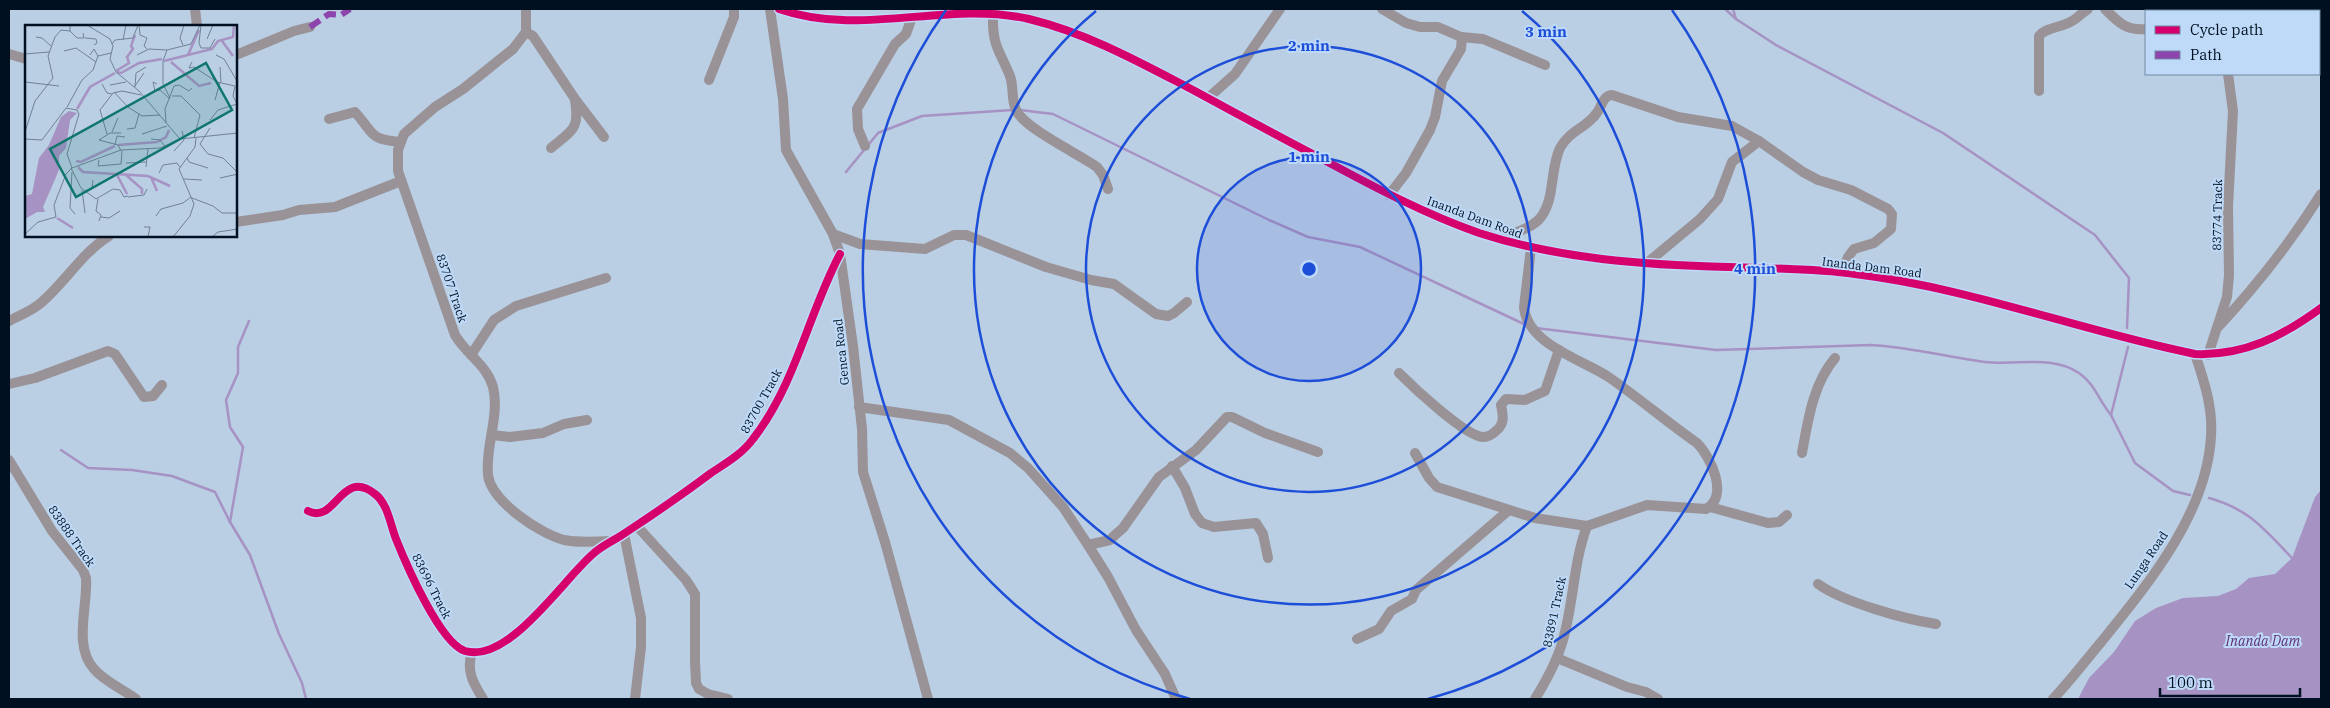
<svg xmlns="http://www.w3.org/2000/svg" width="2330" height="708" viewBox="0 0 2330 708" font-family="'IBM Plex Serif',serif">
<rect width="100%" height="100%" fill="#bacee4"/>
<polygon fill="#a692c3" points="2321,490 2321,699 2078,699 2089,678 2114,652 2135,621 2156,608 2183,598 2218,596 2236,589 2249,578 2275,574 2292,558 2315,497"/>
<g fill="none" stroke-linecap="round" stroke-linejoin="round">
<g stroke="#a692c3" stroke-width="2.5">
<polyline points="1725,9 1736,19 1776,45 1943,133 2095,235 2129,278 2127,328"/>
<polyline points="1733,9 1736,19"/>
<polyline points="1020,110 1053,114 1269,220 1308,237 1360,247 1526,325"/>
<polyline points="846,172 878,133 922,116 1012,110"/>
<path d="M 1536,328 L 1716,350 L 1871,345 C 1910,347 1947,357 1985,362 C 2017,366 2051,354 2079,373 C 2095,384 2099,401 2111,415"/>
<polyline points="2128,347 2111,415 2135,463 2173,491 2190,495"/>
<polyline points="61,450 88,468 132,470 172,476 215,492 230,522 250,555 279,634 302,683 306,699"/>
<path d="M 2209,498 C 2249,509 2264,529 2292,558"/>
<polyline points="230,522 243,447 230,427 226,400 238,373 238,347 249,321"/>
</g>
<g stroke="#999297" stroke-width="10">
<polyline points="195,9 197,26"/>
<path d="M 526,9 L 526,32 L 513,49 L 463,89 L 435,107 L 404,134 L 398,150 L 398,171 L 455,335 C 466,354 487,365 493,387 C 500,416 485,446 488,475 C 491,501 540,534 564,540 C 579,543 595,542 610,541"/>
<polyline points="770,9 783,99 786,150 833,234 840,254 853,346 862,429 863,472 885,542 928,699"/>
<path d="M 779,9 C 862,38 946,0 1029,19 C 1087,33 1141,63 1193,90 C 1237,114 1280,137 1324,160 C 1374,187 1425,214 1479,233 C 1559,259 1644,265 1729,267 C 1771,269 1813,268 1855,274 C 1971,288 2081,331 2195,354 C 2244,356 2283,336 2321,308"/>
<polyline points="1382,9 1406,23 1420,27 1438,27 1461,37 1483,39 1545,65"/>
<path d="M 2105,9 C 2118,22 2126,31 2146,29"/>
<polyline points="2190,9 2192,11"/>
<polyline points="2228,11 2230,9"/>
<path d="M 993,14 C 992,46 999,49 1010,76 C 1014,87 1011,100 1016,110 C 1025,129 1079,154 1097,167 L 1103,175 L 1108,189"/>
<polyline points="526,32 533,36 575,99 604,137"/>
<polyline points="9,54 26,59"/>
<polyline points="236,55 294,31 310,27"/>
<polyline points="709,80 734,17 734,9"/>
<path d="M 2039,91 L 2039,36 C 2046,27 2061,28 2072,21 C 2077,18 2082,13 2088,9"/>
<polyline points="1208,98 1235,74 1280,9"/>
<path d="M 329,119 L 355,112 C 374,133 368,139 400,142"/>
<polyline points="865,146 858,129 857,109 895,44 906,34 912,17"/>
<path d="M 551,148 C 572,130 580,130 575,100"/>
<polyline points="1389,195 1406,173 1430,130 1435,117 1442,81 1461,49 1462,37"/>
<polyline points="236,222 283,215 299,210 335,207 401,181"/>
<polyline points="833,234 860,244 925,249 954,235 966,235 1046,267 1091,280 1114,284 1156,314 1168,316 1174,313 1187,302"/>
<path d="M 1501,239 C 1513,233 1533,228 1541,217 C 1555,199 1550,169 1560,148 C 1569,131 1586,128 1596,114 C 1602,107 1602,96 1612,95 L 1678,117 L 1732,126 L 1759,141 L 1803,172 L 1818,180 L 1851,190 L 1888,209 L 1892,214 L 1891,229 L 1874,243 L 1854,249 L 1848,257 L 1842,272"/>
<polyline points="1647,263 1700,219 1718,199 1732,162 1759,141"/>
<path d="M 9,321 C 20,315 32,311 42,302 C 66,281 82,253 109,236"/>
<path d="M 2219,326 C 2257,285 2291,242 2321,194"/>
<polyline points="471,355 494,320 516,306 606,278"/>
<polyline points="2208,355 2227,297 2229,275 2228,207 2233,111 2228,74"/>
<path d="M 1399,373 C 1413,387 1465,436 1483,437 C 1488,437 1493,434 1497,430 C 1505,423 1503,415 1501,405 L 1506,399 L 1525,400 L 1545,391 L 1559,350"/>
<polyline points="9,384 35,378 108,351 115,354 144,397 153,396 162,385"/>
<polyline points="859,407 949,420 1010,453 1028,468 1063,507 1088,545 1108,577 1136,630 1165,674 1176,699"/>
<polyline points="492,435 510,437 543,433 564,424 587,420"/>
<path d="M 1415,453 L 1429,478 L 1437,487 L 1535,518 L 1587,526 L 1647,505 L 1706,509 C 1730,496 1710,456 1697,443 C 1667,422 1640,399 1610,378 C 1584,360 1527,345 1524,307 L 1531,248"/>
<path d="M 1802,453 C 1808,420 1813,384 1835,358"/>
<path d="M 9,460 L 52,531 L 83,570 L 86,578 C 88,606 73,646 94,669 C 105,682 123,689 136,699"/>
<polyline points="1172,466 1185,488 1195,514 1202,523 1214,527 1256,523 1263,534 1268,558"/>
<polyline points="1710,507 1768,523 1779,522 1787,515"/>
<path d="M 308,511 C 336,525 341,467 375,494 C 388,504 390,524 396,539 C 406,564 440,643 465,651 C 509,664 564,578 594,553 C 603,545 615,540 625,533 C 654,514 683,494 711,473 C 726,463 742,454 753,439 C 796,384 808,314 840,254"/>
<polyline points="636,525 686,580 695,594 695,661 696,683 699,689 708,694 728,699"/>
<polyline points="624,534 641,618 641,647 635,699"/>
<polyline points="1088,545 1110,540 1115,535 1123,528 1159,477 1196,450 1227,417 1232,417 1265,433 1318,452"/>
<path d="M 1818,584 C 1843,602 1904,619 1936,624"/>
<polyline points="1357,639 1379,629 1391,611 1412,599 1416,590 1509,510"/>
<path d="M 472,652 C 466,671 473,683 483,699"/>
<polyline points="1557,658 1627,687 1646,692 1658,699"/>
<path d="M 1535,699 C 1548,678 1560,656 1565,632 C 1574,596 1574,561 1587,526"/>
<path d="M 2053,699 C 2070,681 2086,660 2102,641 C 2149,583 2207,513 2211,436 C 2213,407 2204,381 2195,354"/>
</g>
<polyline stroke="#8e44ad" stroke-width="6" stroke-dasharray="12 6" stroke-linecap="butt" points="310,27 329,14 341,15 350,9"/>
<g stroke="#bedaf8" stroke-width="11">
<g id="cycleway">
<path d="M 779,9 C 862,38 946,0 1029,19 C 1087,33 1141,63 1193,90 C 1237,114 1280,137 1324,160 C 1374,187 1425,214 1479,233 C 1559,259 1644,265 1729,267 C 1771,269 1813,268 1855,274 C 1971,288 2081,331 2195,354 C 2244,356 2283,336 2321,308"/>
<path d="M 308,511 C 336,525 341,467 375,494 C 388,504 390,524 396,539 C 406,564 440,643 465,651 C 509,664 564,578 594,553 C 603,545 615,540 625,533 C 654,514 683,494 711,473 C 726,463 742,454 753,439 C 796,384 808,314 840,254"/>
</g>
</g>
<use href="#cycleway" stroke="#d6006c" stroke-width="8"/>
</g>
<circle cx="1309" cy="269" r="112" fill="#1d4ed8" fill-opacity=".12"/>
<g fill="none" stroke="#1d4ed8" stroke-width="2.5">
<circle cx="1309" cy="269" r="112"/>
<circle cx="1309" cy="269" r="223"/>
<path d="M1522 11A335 335 0 1 1 1096 11"/>
<path d="M1190 699A446 446 0 0 1 946 10M1672 10A446 446 0 0 1 1428 699"/>
</g>
<g text-anchor="middle" dominant-baseline="central" stroke-width="4" stroke-linejoin="round" paint-order="stroke">
<g font-size="12" fill="#011021" stroke="#bedaf8">
<text transform="translate(2217 215) rotate(-89)">83774 Track</text>
<text transform="translate(1475 217) rotate(20)">Inanda Dam Road</text>
<text transform="translate(1872 267) rotate(7)">Inanda Dam Road</text>
<text transform="translate(452 288) rotate(71)">83707 Track</text>
<text transform="translate(841 352) rotate(-96)">Genca Road</text>
<text transform="translate(761 401) rotate(-61)">83700 Track</text>
<text transform="translate(72 536) rotate(55)">83888 Track</text>
<text transform="translate(2146 560) rotate(-56)">Lunga Road</text>
<text transform="translate(432 586) rotate(63)">83696 Track</text>
<text transform="translate(1554 612) rotate(-78)">83891 Track</text>
</g>
<g font-size="14" font-style="italic" fill="#5f317a" stroke="#bedaf8">
<text x="2263" y="641">Inanda Dam</text>
</g>
</g>
<g transform="translate(25 25)">
<rect width="212" height="212" fill="#bacee4"/>
<path d="M 44,86 L 52,88 L 45,95 L 41,123 L 34,131 L 34,145 L 18,182 L 20,187 L 12,187 L 0,194 L 0,171 L 7,169 L 14,133 L 24,120 L 36,92 Z" fill="#a692c3"/>
<path fill="none" stroke="#a692c3" stroke-width="2.5" d="M 197,16 L 208,31M 163,30 L 174,5M 139,36 L 187,24 L 193,16 L 208,12 L 209,0M 146,37 L 174,61 L 186,58M 91,46 L 104,38 L 102,32 L 108,24 L 106,21 L 110,10M 92,47 L 96,48 L 114,38 L 137,34M 52,84 L 65,62 L 90,48M 93,120 L 132,117 L 141,112 L 144,105M 51,136 L 56,137 L 90,121M 53,142 L 58,147 L 123,151 L 145,161M 91,148 L 102,169M 101,150 L 117,164 L 117,169M 126,152 L 132,166M 32,193 L 48,203"/>
<path fill="none" stroke="#708296" stroke-width="1" d="M 62,0 L 85,14 L 88,21 L 85,34 L 91,47 L 114,66 L 155,114M 114,0 L 115,10 L 122,13 L 119,21 L 122,24M 176,0 L 174,18 L 176,23 L 185,23 L 190,14M 45,6 L 52,13 L 59,13 L 58,8M 11,12 L 17,13 L 26,21M 60,13 L 71,14 L 72,18 L 69,20M 182,14 L 188,0M 98,15 L 101,0M 87,19 L 90,15 L 108,13 L 113,0M 158,20 L 155,13 L 159,0M 142,25 L 138,36 L 138,59 L 145,73M 39,26 L 51,23 L 71,37M 0,29 L 24,27M 65,30 L 69,24 L 73,31M 112,30 L 124,24 L 142,25 L 166,19 L 175,0M 191,30 L 199,34 L 212,56M 167,37 L 164,43 L 169,42 L 192,57 L 210,61M 195,42 L 196,57M 0,57 L 34,61M 77,59 L 82,68 L 87,69M 132,59 L 128,57 L 130,66 L 135,65 L 145,74M 85,60 L 101,57M 110,61 L 119,48M 210,61 L 208,71 L 212,79M 110,62 L 111,48 L 121,42M 89,67 L 103,82 L 117,91 L 135,90M 147,71 L 156,71 L 175,90 L 169,113M 190,75 L 195,57M 42,82 L 57,55 L 68,45 L 73,31 L 86,28M 185,95 L 193,85 L 212,79M 141,98 L 140,84 L 149,61 L 154,60 L 164,66 L 167,63M 102,104 L 110,103 L 114,89M 0,107 L 10,76 L 28,53 L 23,31 L 30,12 L 36,5 L 45,6 L 45,0M 87,107 L 93,93M 82,109 L 75,85 L 88,68 L 97,66 L 116,70M 117,109 L 142,101M 0,114 L 17,115 L 41,83 L 52,85 L 54,89 L 42,129 L 47,143M 126,114 L 135,115 L 140,121M 175,119 L 183,129 L 198,133 L 213,148M 175,119 L 185,103M 90,120 L 92,111 L 100,112M 96,126 L 93,120 L 74,115 L 85,108 L 96,108M 149,126 L 159,115 L 157,106M 162,133 L 164,137 L 183,143M 74,135 L 73,141 L 96,139 L 97,126M 101,138 L 121,137M 121,142 L 123,124M 46,143 L 56,163 L 71,174 L 88,164 L 95,165 L 99,172 L 103,171M 47,147 L 45,183 L 50,189M 134,148 L 138,140 L 152,138 L 155,142M 195,153 L 213,149M 159,154 L 177,155M 57,165 L 60,188M 60,166 L 67,163 L 68,155M 103,172 L 119,170 L 122,164M 167,173 L 188,181 L 197,188 L 213,188M 73,174 L 71,186 L 76,190 L 74,196M 131,191 L 136,184 L 158,178 L 166,172M 76,192 L 84,193 L 95,186M 119,202 L 125,202 L 123,212M 0,209 L 13,197 L 31,192 L 29,180 L 41,149 L 47,143 L 96,125 L 135,123 L 155,114 L 213,108M 148,212 L 165,191 L 169,179 L 154,144 L 170,122 L 171,113M 187,212 L 193,207 L 213,204"/>
<path fill="#0f766e" fill-opacity="0.15" stroke="#0f766e" stroke-width="2.5" d="M 181,38 L 207,85 L 51,172 L 25,124 Z"/>
<rect width="212" height="212" fill="none" stroke="#011021" stroke-width="2.5"/>
</g>
<circle cx="1309" cy="269" r="8" fill="#1d4ed8" stroke="#bedaf8" stroke-width="2.5"/>
<g font-size="15" text-anchor="middle" font-weight="bold" fill="#1d4ed8" stroke="#bedaf8" stroke-width="4" stroke-linejoin="round" paint-order="stroke">
<text x="1546" y="37">3 min</text>
<text x="1309" y="51">2 min</text>
<text x="1309" y="162">1 min</text>
<text x="1755" y="274">4 min</text>
</g>
<rect width="2330" height="708" fill="none" stroke="#011021" stroke-width="20"/>
<rect x="2145" y="10" width="175" height="65" fill="#bedaf8" stroke="#7289a2"/>
<rect x="2155" y="26" width="25" height="8" fill="#d6006c" stroke="#7289a2"/>
<text x="2190" y="35" font-size="15" fill="#011021">Cycle path</text>
<rect x="2155" y="51" width="25" height="8" fill="#8e44ad" stroke="#7289a2"/>
<text x="2190" y="60" font-size="15" fill="#011021">Path</text>
<path d="M2160 688v8h140v-8" fill="none" stroke="#011021" stroke-width="2.5"/>
<text x="2168" y="688" font-size="15" fill="#011021" stroke="#bedaf8" stroke-width="4" paint-order="stroke">100 m</text>
</svg>
